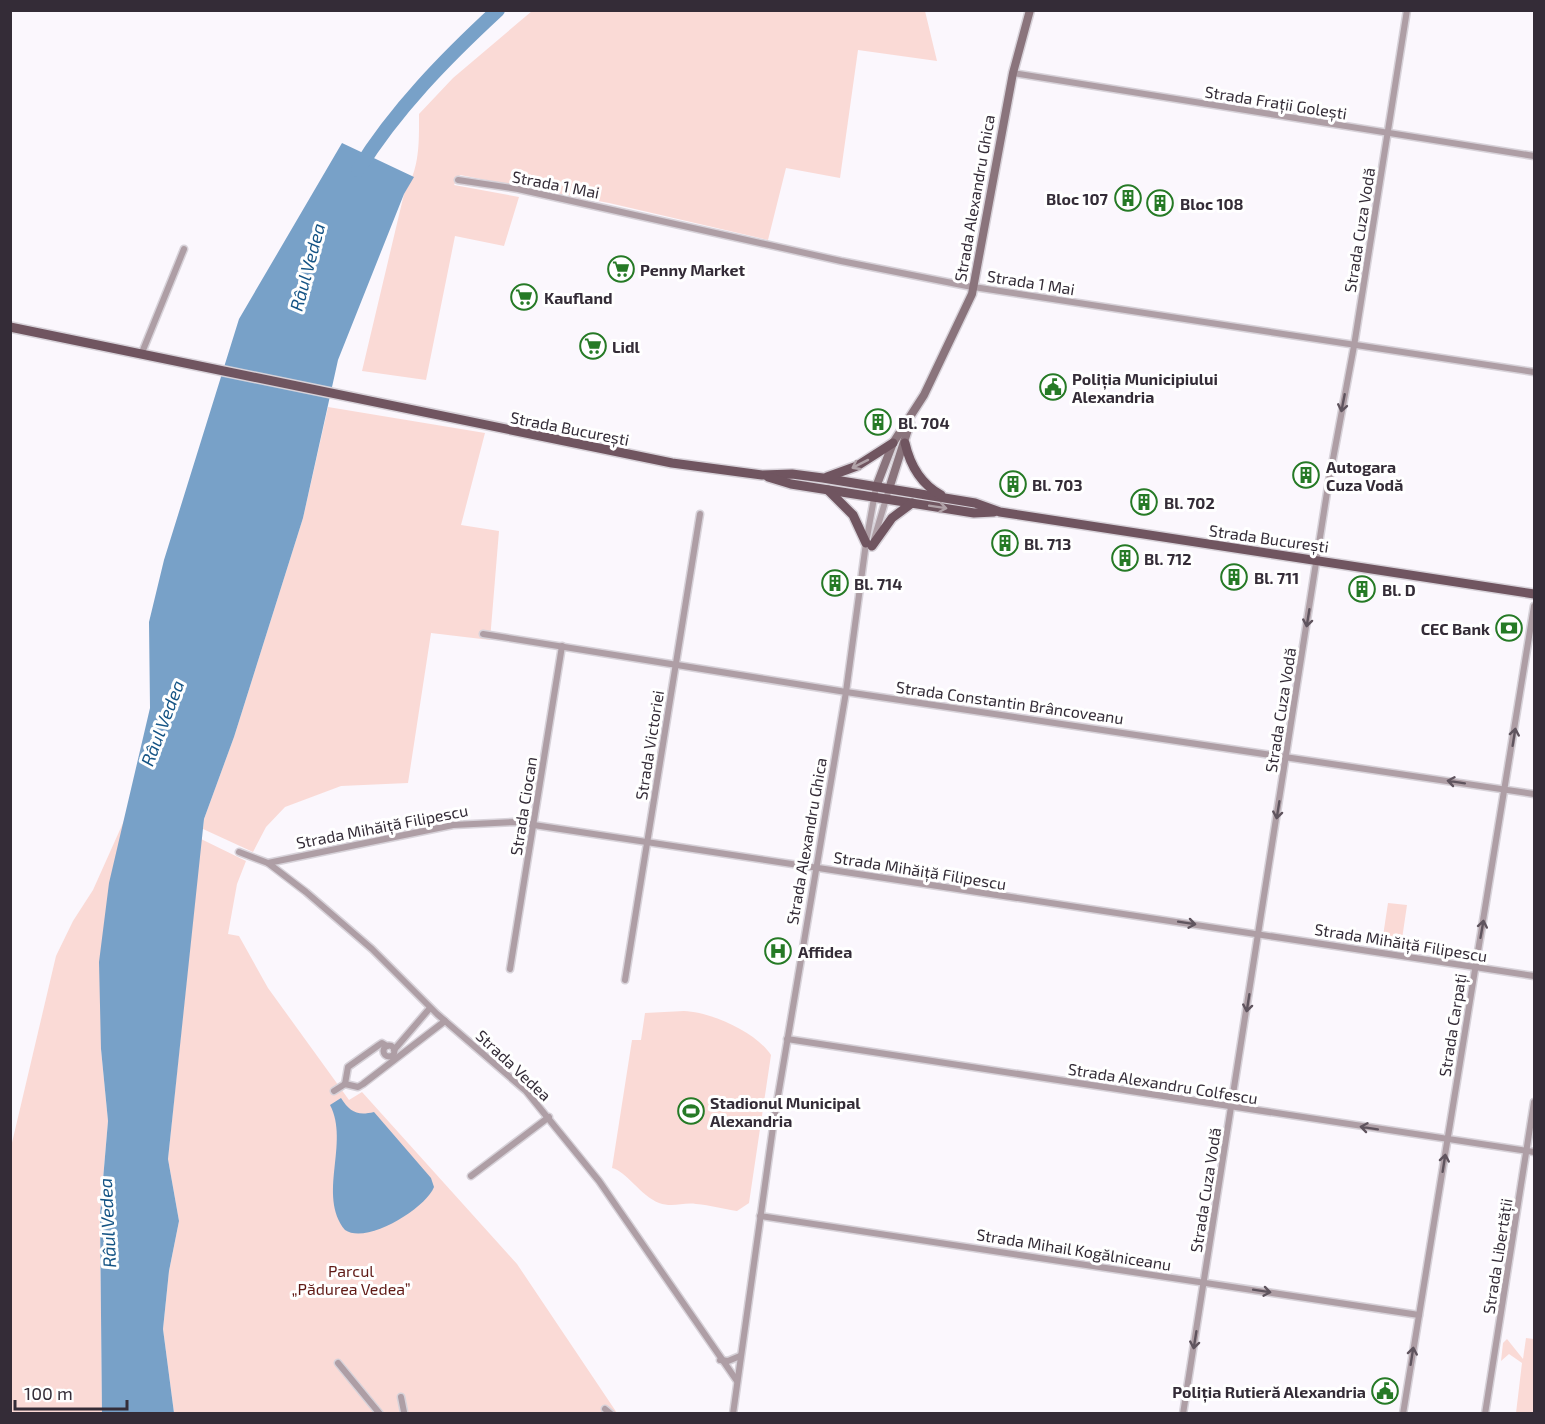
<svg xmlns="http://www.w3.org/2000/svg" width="1545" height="1424" viewBox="0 0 1545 1424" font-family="'Exo 2',sans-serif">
<rect width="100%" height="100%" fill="#fbf7fd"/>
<g fill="#fadad6">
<path d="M 532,11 L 925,11 L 937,61 L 858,50 L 840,178 L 786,168 L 768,240 L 609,203 L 460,175 L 454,185 L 519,197 L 504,246 L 455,236 L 426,380 L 362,371 L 404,194 C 420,167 419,144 419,114 L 453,78 Z"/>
<polygon points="328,407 485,433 461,525 499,531 490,640 431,633 408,783 341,786 285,807 266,827 253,852 203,829 204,819 234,737 303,518"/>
<polygon points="127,814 101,1049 108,1121 100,1215 102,1413 11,1414 11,1147 56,956 73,921 93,890"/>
<polygon points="201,839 246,861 237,884 228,934 239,936 268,988 349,1100 362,1092 517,1264 617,1413 174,1413 163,1329 169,1271 179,1221 168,1159"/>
<polygon points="1388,903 1407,905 1402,939 1383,936"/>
<path d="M 684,1011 C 711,1012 756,1032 771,1055 L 749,1203 L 737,1211 C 724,1209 710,1205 696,1204 C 683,1202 673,1208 659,1203 C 641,1196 626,1171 612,1168 L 632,1040 L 641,1040 L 645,1013 Z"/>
<polygon points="1526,1338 1534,1339 1534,1413 1516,1413 1522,1363 1509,1354 1501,1361 1503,1343 1507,1339 1523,1359"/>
</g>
<g fill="#78a1c8">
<polygon points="342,143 414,177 404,194 338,360 303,518 234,737 204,819 168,1159 179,1221 169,1271 163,1329 174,1413 102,1414 100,1215 108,1121 101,1049 99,962 109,883 150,708 149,622 164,560 239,319"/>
<path d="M 341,1098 C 350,1112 357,1116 374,1112 L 431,1178 L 434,1187 C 426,1208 367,1245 345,1230 C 317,1195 350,1143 330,1105 Z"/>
</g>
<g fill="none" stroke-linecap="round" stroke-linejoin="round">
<path stroke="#78a1c8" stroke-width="14" d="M 358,170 C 395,110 446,58 498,10"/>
<g stroke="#d7d2d9" stroke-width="9">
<g id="street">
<polyline points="1013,73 1534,156"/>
<polyline points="458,180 518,189 841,261 967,286 1534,372"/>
<polyline points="141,355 184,249"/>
<polyline points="874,539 889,489"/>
<polyline points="483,634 846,692 1534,794"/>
<polyline points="239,852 268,863 306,892 372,949 437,1014 526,1091 599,1181 737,1381"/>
<polyline points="268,863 453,825 514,822 1534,976"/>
<polyline points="510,969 562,646"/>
<polyline points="625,980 700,514"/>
<polyline points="787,1039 1534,1152"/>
<circle cx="389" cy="1051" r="5.5"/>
<polyline points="394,1050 430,1008"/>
<polyline points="345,1084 348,1067 379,1045 382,1043 387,1046"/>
<polyline points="334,1091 345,1084 358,1087 363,1084 445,1021"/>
<polyline points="471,1176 549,1117"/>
<polyline points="760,1216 1419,1315"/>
<polyline points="720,1360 728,1361 740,1356"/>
<polyline points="338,1363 380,1414"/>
<polyline points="401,1397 404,1412"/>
<polyline points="605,1409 611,1414"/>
<polyline points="733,1414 774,1120 846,692 866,543 876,487"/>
<polyline points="1183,1414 1328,486 1354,346 1407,10"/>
<polyline points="1403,1414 1534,606"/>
<polyline points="1485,1414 1534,1102"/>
</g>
</g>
<g stroke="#d7d2d9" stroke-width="11">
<g id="secondary">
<polyline points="876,487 893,443 924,395 972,294 1013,73 1030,10"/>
<polyline points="889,489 910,423"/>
</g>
</g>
<g stroke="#d7d2d9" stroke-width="12">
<g id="primary">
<polyline points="10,327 672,463 762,475 792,474 823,478 975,503 1000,512 1534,594"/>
<path d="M 905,443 C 910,465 921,484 941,495"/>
<polyline points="768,477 791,484 974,513 994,512"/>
<polyline points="827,477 857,466 893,443"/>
<polyline points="828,490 853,515 866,543"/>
<polyline points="872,546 892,518 912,503"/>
</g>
</g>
<use href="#street" stroke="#ae9ea5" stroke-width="6"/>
<use href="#secondary" stroke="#8a747c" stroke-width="8"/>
<use href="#primary" stroke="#705560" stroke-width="9"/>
</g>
<defs><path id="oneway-shaft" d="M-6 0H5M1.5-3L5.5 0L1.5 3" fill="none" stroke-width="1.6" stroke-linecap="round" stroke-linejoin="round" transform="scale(1.5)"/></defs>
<g stroke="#5f545e">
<use href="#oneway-shaft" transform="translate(1343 403) rotate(101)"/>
<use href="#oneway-shaft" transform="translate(1308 618) rotate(99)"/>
<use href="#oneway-shaft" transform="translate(1514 737) rotate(-81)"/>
<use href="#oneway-shaft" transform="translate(1456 782) rotate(-171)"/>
<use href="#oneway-shaft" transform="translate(1278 810) rotate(99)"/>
<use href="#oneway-shaft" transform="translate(1187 923) rotate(9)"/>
<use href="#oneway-shaft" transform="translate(1482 929) rotate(-80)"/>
<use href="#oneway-shaft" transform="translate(1248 1003) rotate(99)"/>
<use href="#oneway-shaft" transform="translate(1369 1128) rotate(-171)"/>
<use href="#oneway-shaft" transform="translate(1444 1163) rotate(-81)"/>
<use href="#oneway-shaft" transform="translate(1262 1291) rotate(9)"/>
<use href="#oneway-shaft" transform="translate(1195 1340) rotate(99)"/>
<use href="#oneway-shaft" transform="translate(1412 1356) rotate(-81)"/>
</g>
<g stroke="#b0a2a8">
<use href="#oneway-shaft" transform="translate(860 464) rotate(153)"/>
<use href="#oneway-shaft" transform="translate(938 507) rotate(9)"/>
</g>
<defs>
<g id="building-ring" transform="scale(1.35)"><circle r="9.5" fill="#fff" stroke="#267a26" stroke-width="1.5"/><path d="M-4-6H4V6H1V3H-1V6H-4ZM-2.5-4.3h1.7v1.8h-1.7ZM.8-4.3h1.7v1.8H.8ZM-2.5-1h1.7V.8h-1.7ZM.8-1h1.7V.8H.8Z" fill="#267a26"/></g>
<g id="supermarket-ring" transform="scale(1.35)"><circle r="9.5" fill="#fff" stroke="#267a26" stroke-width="1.5"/><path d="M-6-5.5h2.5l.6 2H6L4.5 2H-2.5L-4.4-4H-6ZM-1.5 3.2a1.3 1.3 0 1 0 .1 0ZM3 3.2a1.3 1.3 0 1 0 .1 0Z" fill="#267a26"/></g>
<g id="civic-ring" transform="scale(1.35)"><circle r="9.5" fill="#fff" stroke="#267a26" stroke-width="1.5"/><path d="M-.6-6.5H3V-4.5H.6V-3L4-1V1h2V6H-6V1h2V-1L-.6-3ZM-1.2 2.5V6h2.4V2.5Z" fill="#267a26"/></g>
<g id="bank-ring" transform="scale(1.35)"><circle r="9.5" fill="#fff" stroke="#267a26" stroke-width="1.5"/><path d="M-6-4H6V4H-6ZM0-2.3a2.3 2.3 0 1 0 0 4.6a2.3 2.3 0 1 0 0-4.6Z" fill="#267a26"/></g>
<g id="hospital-ring" transform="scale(1.35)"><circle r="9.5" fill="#fff" stroke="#267a26" stroke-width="1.5"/><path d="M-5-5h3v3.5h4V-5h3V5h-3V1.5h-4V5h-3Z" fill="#267a26"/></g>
<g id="stadium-ring" transform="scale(1.35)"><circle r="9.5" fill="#fff" stroke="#267a26" stroke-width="1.5"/><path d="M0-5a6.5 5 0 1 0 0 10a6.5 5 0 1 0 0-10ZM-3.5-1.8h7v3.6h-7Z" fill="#267a26"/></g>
</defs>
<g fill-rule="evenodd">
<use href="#building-ring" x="1128" y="198"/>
<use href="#building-ring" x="1160" y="203"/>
<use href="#supermarket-ring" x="621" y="269"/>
<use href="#supermarket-ring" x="524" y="297"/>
<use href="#supermarket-ring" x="593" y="346"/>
<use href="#civic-ring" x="1053" y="387"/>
<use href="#building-ring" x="878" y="422"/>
<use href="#building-ring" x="1306" y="475"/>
<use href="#building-ring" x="1013" y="484"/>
<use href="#building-ring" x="1144" y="502"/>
<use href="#building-ring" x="1005" y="543"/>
<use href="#building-ring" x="1125" y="558"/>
<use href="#building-ring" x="1234" y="577"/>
<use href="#building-ring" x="835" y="583"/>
<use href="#building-ring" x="1362" y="589"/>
<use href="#bank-ring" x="1509" y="628"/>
<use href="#hospital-ring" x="778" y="951"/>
<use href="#stadium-ring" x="691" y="1111"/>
<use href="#civic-ring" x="1385" y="1391"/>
</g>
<g text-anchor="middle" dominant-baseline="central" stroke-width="6" stroke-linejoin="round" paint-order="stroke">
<g font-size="16" fill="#342c37" stroke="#fff">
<text transform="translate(1276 102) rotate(9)">Strada Frații Golești</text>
<text transform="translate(556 184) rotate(11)">Strada 1 Mai</text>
<text transform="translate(974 198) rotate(-80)">Strada Alexandru Ghica</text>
<text transform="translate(1359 230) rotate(-81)">Strada Cuza Vodă</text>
<text transform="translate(1031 282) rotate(9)">Strada 1 Mai</text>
<text transform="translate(570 428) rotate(11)">Strada București</text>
<text transform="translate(1269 538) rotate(8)">Strada București</text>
<text transform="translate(1010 702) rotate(8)">Strada Constantin Brâncoveanu</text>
<text transform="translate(1280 710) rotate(-81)">Strada Cuza Vodă</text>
<text transform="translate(649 745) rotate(-81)">Strada Victoriei</text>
<text transform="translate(523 806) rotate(-81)">Strada Ciocan</text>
<text transform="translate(382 826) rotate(-11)">Strada Mihăiță Filipescu</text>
<text transform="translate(806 841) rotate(-80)">Strada Alexandru Ghica</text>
<text transform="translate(920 870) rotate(9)">Strada Mihăiță Filipescu</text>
<text transform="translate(1401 942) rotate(9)">Strada Mihăiță Filipescu</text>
<text transform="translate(1452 1025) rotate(-81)">Strada Carpați</text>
<text transform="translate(514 1065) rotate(43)">Strada Vedea</text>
<text transform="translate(1163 1083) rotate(9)">Strada Alexandru Colfescu</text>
<text transform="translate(1205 1190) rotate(-81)">Strada Cuza Vodă</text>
<text transform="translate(1074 1249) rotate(9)">Strada Mihail Kogălniceanu</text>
<text transform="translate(1497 1256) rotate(-81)">Strada Libertății</text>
</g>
<g font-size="16" font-weight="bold" fill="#342c37" stroke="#fff" text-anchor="start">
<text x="1108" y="198" text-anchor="end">Bloc 107</text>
<text x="1180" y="203">Bloc 108</text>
<text x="640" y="269">Penny Market</text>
<text x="544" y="297">Kaufland</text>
<text x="612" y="346">Lidl</text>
<text x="1072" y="378">Poliția Municipiului<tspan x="1072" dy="18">Alexandria</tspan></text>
<text x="898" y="422">Bl. 704</text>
<text x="1326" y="466">Autogara<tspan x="1326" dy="18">Cuza Vodă</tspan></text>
<text x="1032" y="484">Bl. 703</text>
<text x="1164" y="502">Bl. 702</text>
<text x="1024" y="543">Bl. 713</text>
<text x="1144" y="558">Bl. 712</text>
<text x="1254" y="577">Bl. 711</text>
<text x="854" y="583">Bl. 714</text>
<text x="1382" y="589">Bl. D</text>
<text x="1490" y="628" text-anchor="end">CEC Bank</text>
<text x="798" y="951">Affidea</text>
<text x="710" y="1102">Stadionul Municipal<tspan x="710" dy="18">Alexandria</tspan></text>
<text x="1366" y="1391" text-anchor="end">Poliția Rutieră Alexandria</text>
</g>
<g font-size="16" fill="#601a16" stroke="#fff">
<text x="351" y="1270">Parcul<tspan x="351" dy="18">„Pădurea Vedea”</tspan></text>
</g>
<g font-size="18" font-style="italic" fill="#155485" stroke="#fff">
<text transform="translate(307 267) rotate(-75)">Râul Vedea</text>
<text transform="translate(162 723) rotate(-69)">Râul Vedea</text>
<text transform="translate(107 1223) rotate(-93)">Râul Vedea</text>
</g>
</g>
<rect width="1545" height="1424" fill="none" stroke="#342c37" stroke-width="24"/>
<path d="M15 1400v9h112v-9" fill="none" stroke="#342c37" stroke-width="3"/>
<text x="24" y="1400" font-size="18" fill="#342c37" stroke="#ffffff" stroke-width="4.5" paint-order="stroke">100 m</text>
</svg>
